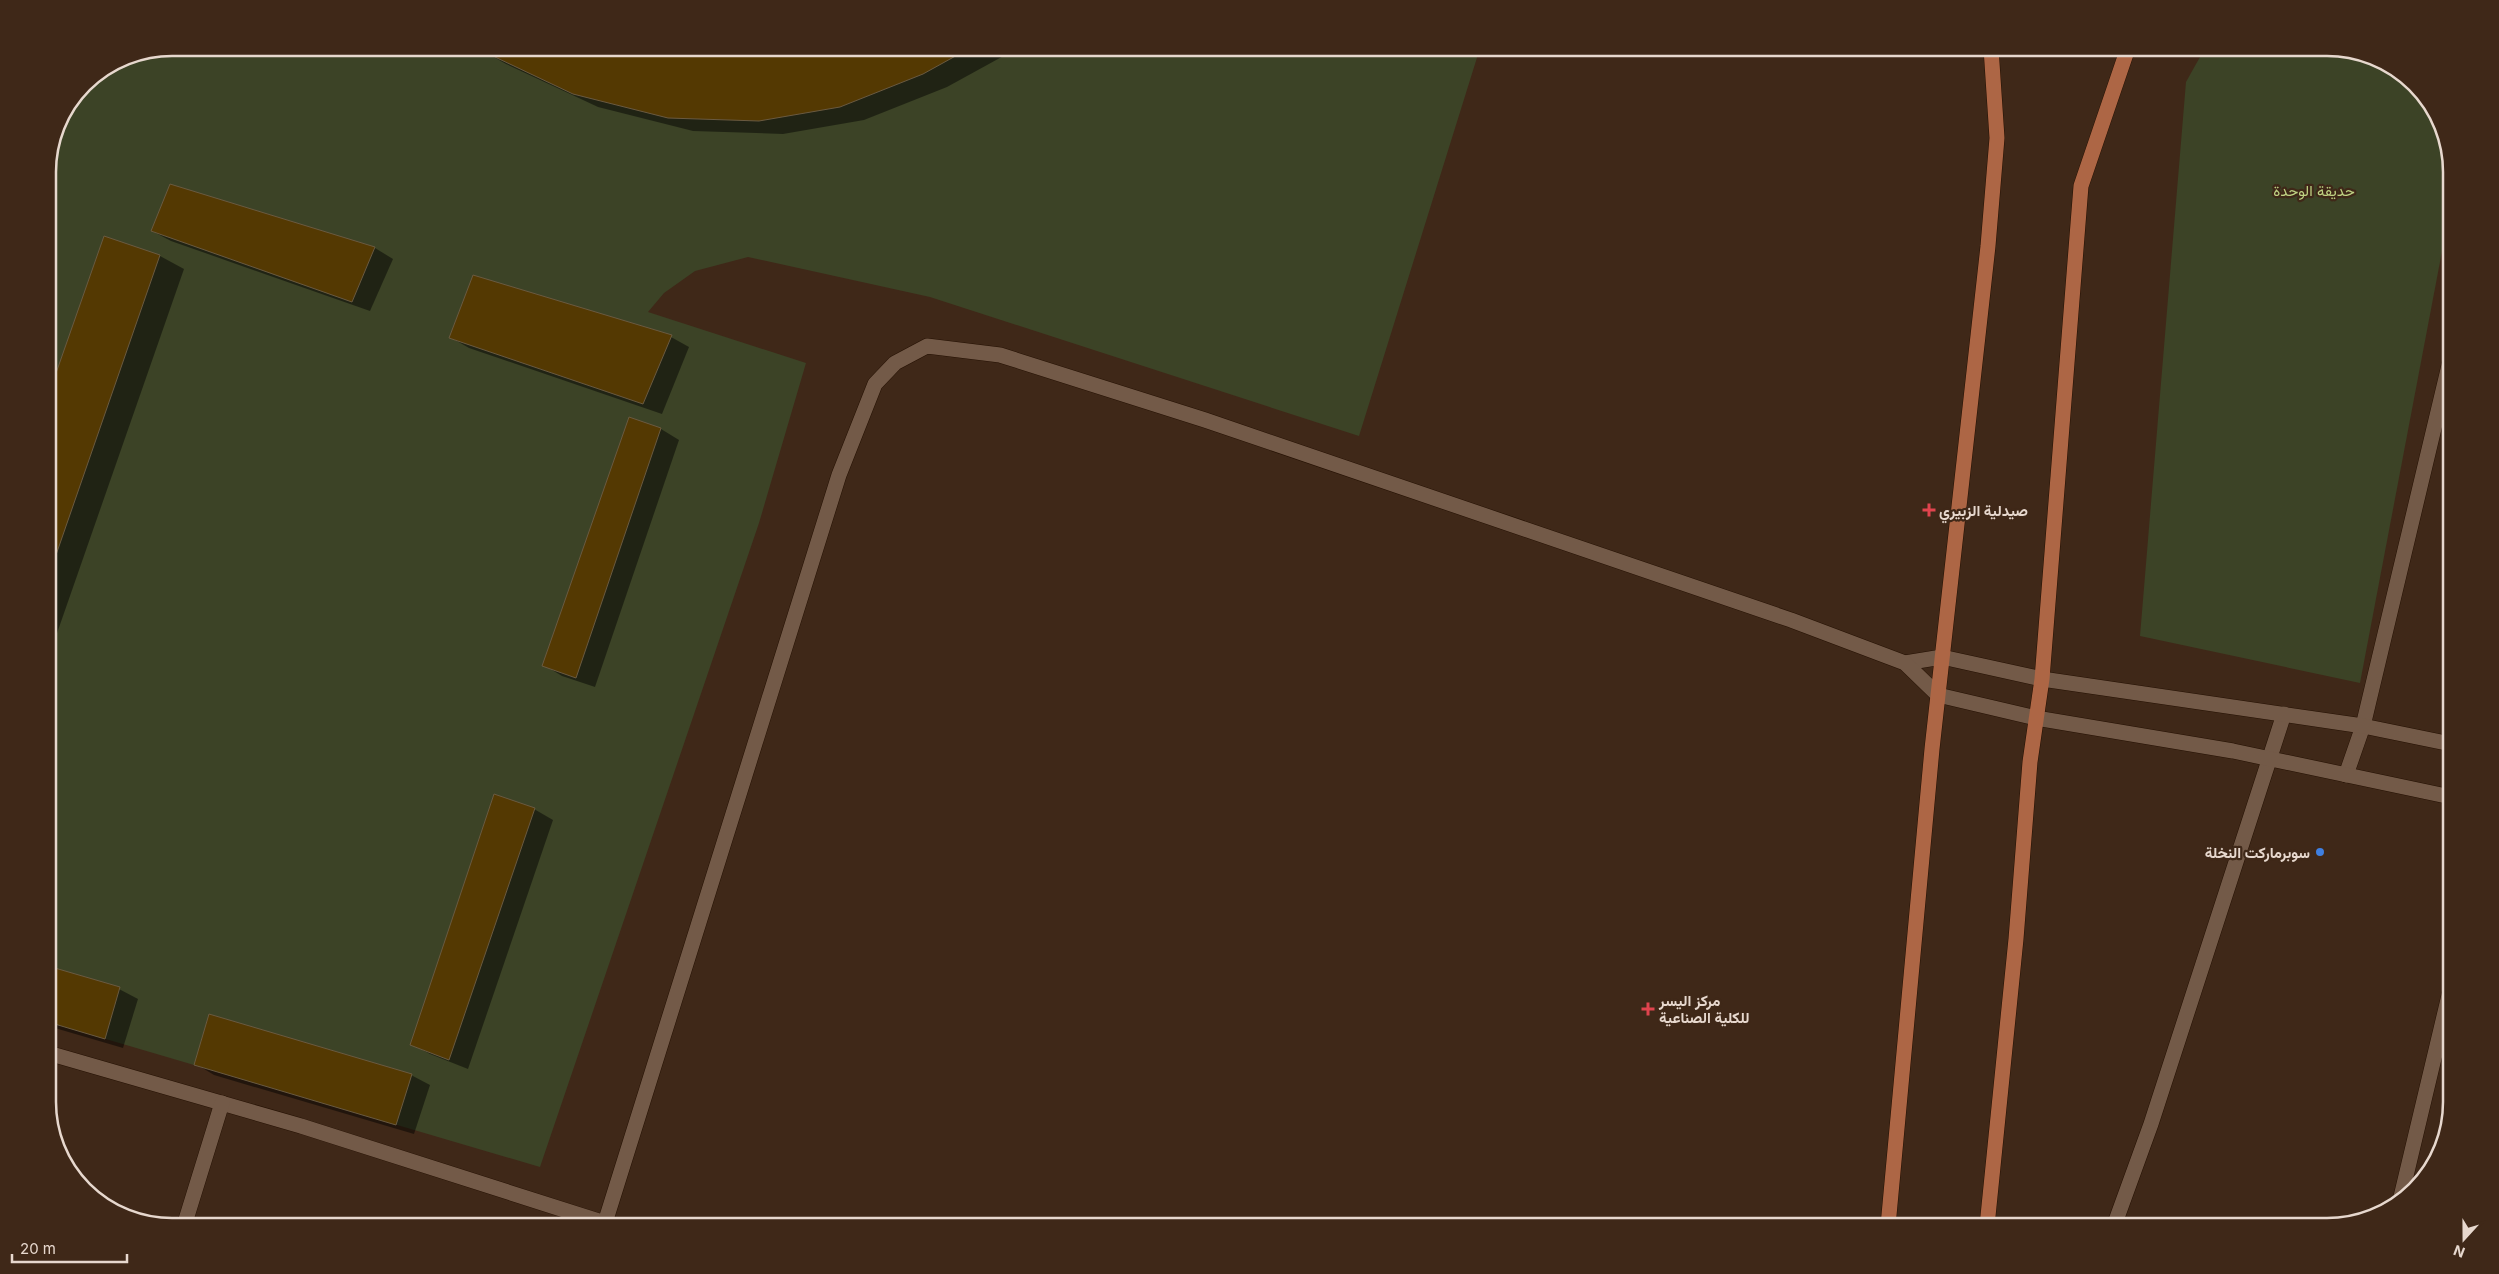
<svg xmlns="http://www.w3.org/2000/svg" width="2499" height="1274" viewBox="0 0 2499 1274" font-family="Inter,Vazirmatn,sans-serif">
<rect width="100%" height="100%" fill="#3f2818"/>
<g fill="#3c4326">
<polygon points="172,48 1480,48 1359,436 930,297 748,257 695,271 664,293 648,312 806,363 759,523 540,1167 48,1022 48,165 57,124 84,84 125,57"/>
<polygon points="2205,48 2327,48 2382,60 2431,103 2451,165 2451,204 2360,683 2140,636 2186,82"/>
</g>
<g fill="#0007">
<polygon points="478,48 1018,48 947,87 864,120 783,134 693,131 598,107 506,64"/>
<polygon points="170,186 375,248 393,259 370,311 171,241 152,231"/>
<polygon points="105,237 160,256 184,269 48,659 48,400"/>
<polygon points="450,337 671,337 689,347 662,414 469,348"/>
<polygon points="661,429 679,440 595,687 562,676 544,665"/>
<polygon points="534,809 553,820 468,1069 430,1054 411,1044"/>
<polygon points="48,967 119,989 138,999 123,1048 48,1026"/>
<polygon points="196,1064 411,1075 430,1085 414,1134 214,1075"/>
</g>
<g fill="#543902" stroke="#6a5a41">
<polygon points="476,48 970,48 923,74 840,107 759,121 668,118 573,94"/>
<polygon points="170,184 375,247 352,302 151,231"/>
<polygon points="104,236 160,255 48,578 48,396"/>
<polygon points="473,275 672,335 643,404 449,338"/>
<polygon points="629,417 661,428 576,678 542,666"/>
<polygon points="494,794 535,808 449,1060 410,1045"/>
<polygon points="48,966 120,987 105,1039 48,1022"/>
<polygon points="209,1014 412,1074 396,1125 194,1065"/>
</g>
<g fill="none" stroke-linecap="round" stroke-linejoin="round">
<g stroke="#251103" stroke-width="16">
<g id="minor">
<polyline points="2346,775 2363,726 2451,357"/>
<polyline points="48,1053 301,1126 605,1223"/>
<polyline points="2400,1201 2451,987"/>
<polyline points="184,1226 222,1103"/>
<polyline points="2114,1226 2151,1124 2284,714"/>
</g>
</g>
<g stroke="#251103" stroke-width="16">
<g id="tertiary">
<polyline points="1905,663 1942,657 2042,679 2363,726 2451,744"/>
<polyline points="604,1226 839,475 875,384 895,363 927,346 1000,355 1205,420 1791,620 1905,663 1938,695 2036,718 2233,751 2451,797"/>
</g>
</g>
<g stroke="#251103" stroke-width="16">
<g id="primary">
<polyline points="1888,1226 1932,749 1988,246 1997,138 1991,48"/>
<polyline points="1987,1226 2016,939 2030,762 2042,679 2081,186 2128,48"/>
</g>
</g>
<use href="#minor" stroke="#735a48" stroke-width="15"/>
<use href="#tertiary" stroke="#735a48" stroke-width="15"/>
<use href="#primary" stroke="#ad6645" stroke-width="15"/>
</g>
<g fill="#e0444e" stroke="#3f2818" stroke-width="2">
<path d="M1926.5 502.5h5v5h5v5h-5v5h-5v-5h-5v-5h5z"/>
<path d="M1645.5 1001.5h5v5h5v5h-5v5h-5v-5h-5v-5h5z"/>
</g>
<circle fill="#3f7fe0" stroke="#3f2818" stroke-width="2" cx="2320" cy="852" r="5"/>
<g text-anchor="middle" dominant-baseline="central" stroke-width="4.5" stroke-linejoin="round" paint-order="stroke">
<g font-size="15" fill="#bfd283" stroke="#3f2818">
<text x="2314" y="190">حديقة الوحدة</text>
</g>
<g font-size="15" font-weight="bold" fill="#e7d8ce" stroke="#3f2818" text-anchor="start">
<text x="1939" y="510">صيدلية الزبيري</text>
<text x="2310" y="852" text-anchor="end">سوبرماركت النخلة</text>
<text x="1659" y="1000">مركز اليسر<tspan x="1659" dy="17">للكلية الصناعية</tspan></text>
</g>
</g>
<path d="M0 0H2499V1274H0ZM172 56H2327A116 116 0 0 1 2443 172V1102A116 116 0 0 1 2327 1218H172A116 116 0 0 1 56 1102V172A116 116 0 0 1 172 56Z" fill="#3f2818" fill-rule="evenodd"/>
<path fill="none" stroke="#e7d8ce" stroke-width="2.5" d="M172 56H2327A116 116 0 0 1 2443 172V1102A116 116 0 0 1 2327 1218H172A116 116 0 0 1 56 1102V172A116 116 0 0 1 172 56Z"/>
<g transform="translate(2464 1239) rotate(201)" stroke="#3f2818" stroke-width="4" paint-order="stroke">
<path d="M0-4L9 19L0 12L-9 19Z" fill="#e7d8ce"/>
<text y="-8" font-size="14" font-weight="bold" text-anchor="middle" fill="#e7d8ce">N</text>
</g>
<path d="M12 1254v8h115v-8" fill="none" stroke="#e7d8ce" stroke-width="2.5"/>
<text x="20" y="1254" font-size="15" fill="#e7d8ce" stroke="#3f2818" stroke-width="4" paint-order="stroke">20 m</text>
</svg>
